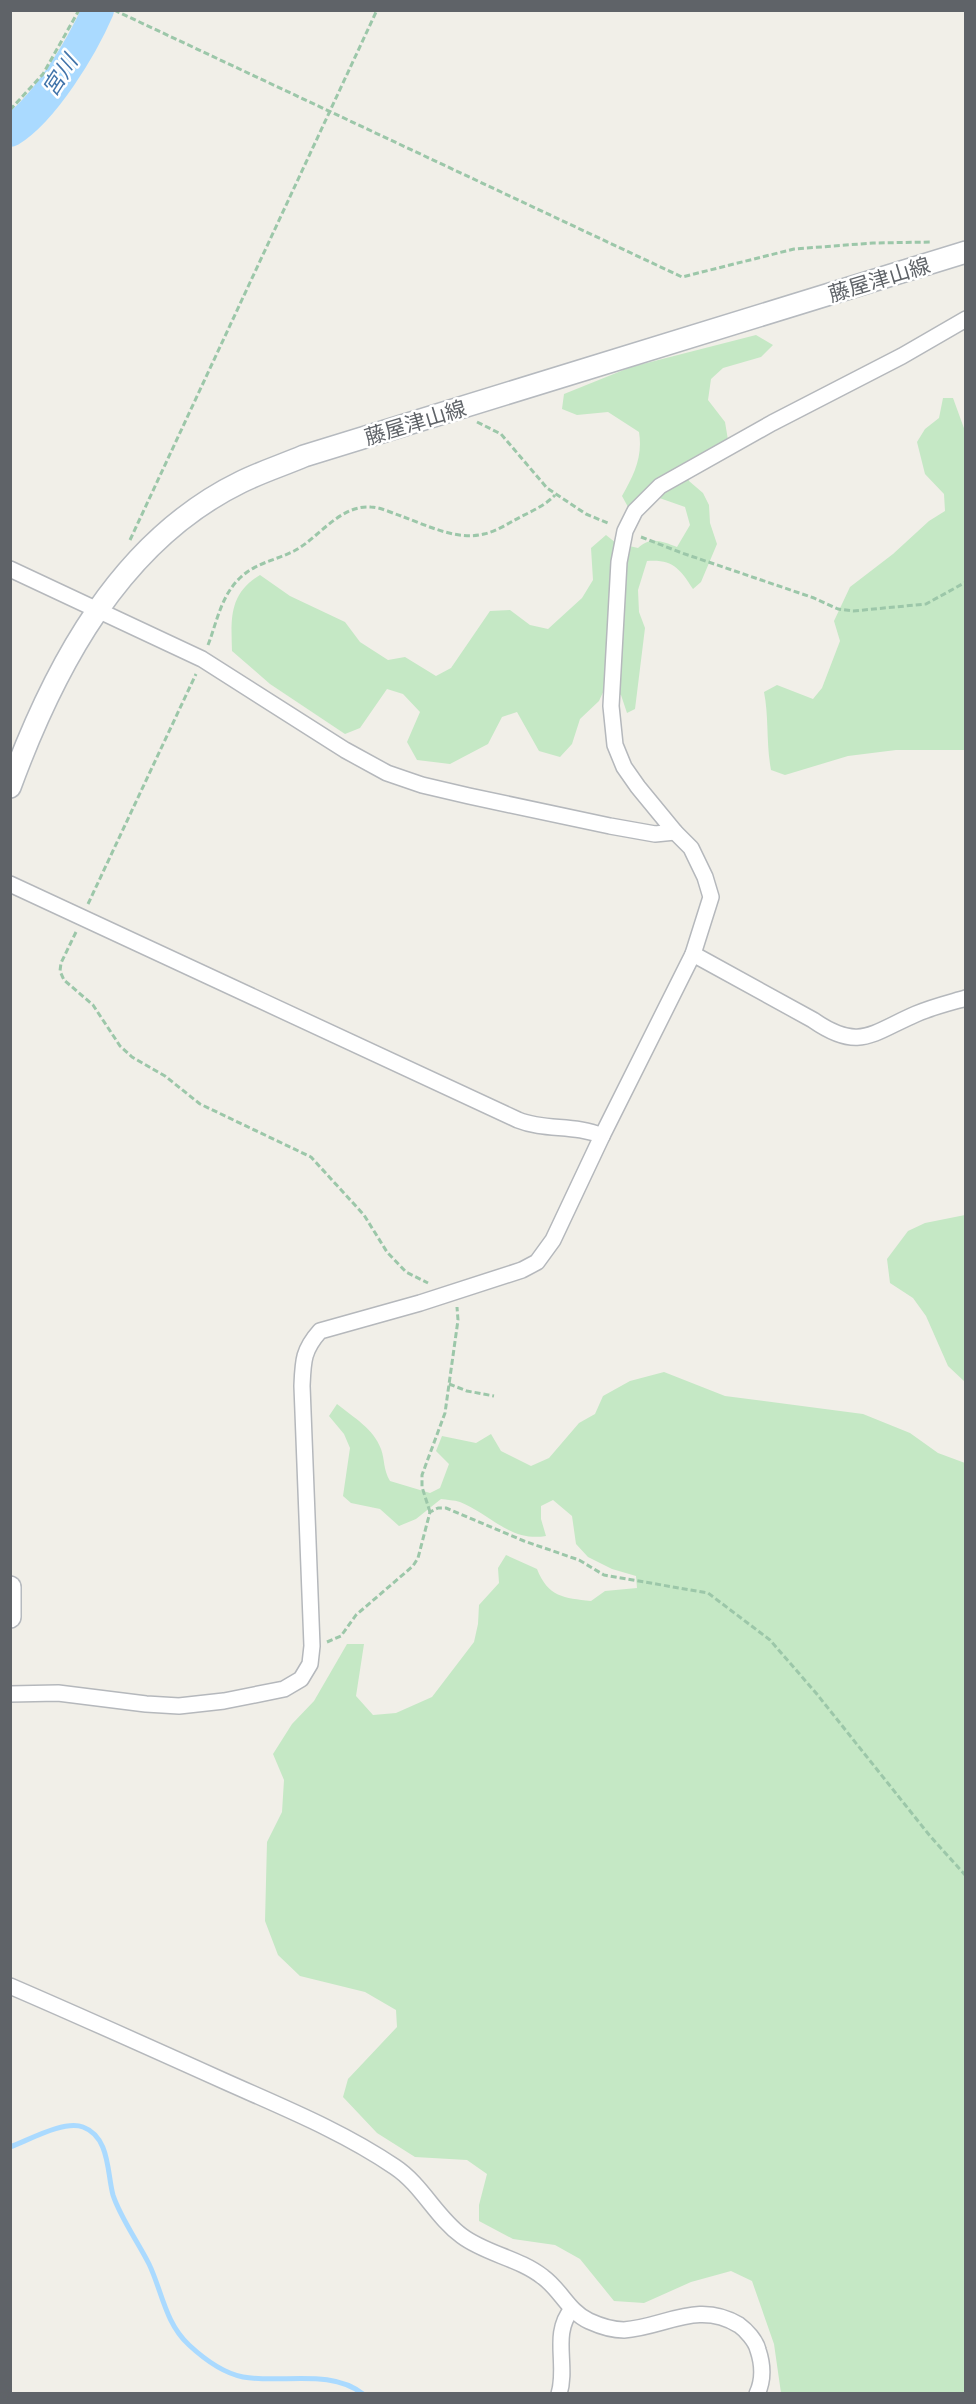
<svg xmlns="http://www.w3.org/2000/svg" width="976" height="2404" viewBox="0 0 976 2404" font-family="'Golos Text','Noto Sans JP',sans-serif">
<rect width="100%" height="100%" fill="#f1efe8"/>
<g fill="#c5e8c5">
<path d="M 756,335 L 773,345 L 761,357 L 723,368 L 711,379 L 708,400 L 725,422 L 728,440 L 690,463 L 689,481 L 703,493 L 709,505 L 710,523 L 717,544 L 701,582 L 693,589 C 680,569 673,559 647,561 L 638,590 L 639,612 L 645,628 L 635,709 L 627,713 L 621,695 L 605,688 L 599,701 L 580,719 L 572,744 L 560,757 L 539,751 L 517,712 L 502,717 L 488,744 L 450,764 L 417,760 L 407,742 L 420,712 L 403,694 L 387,689 L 360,728 L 345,734 L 270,684 L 232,651 C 231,618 229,594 260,575 L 290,596 L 345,622 L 360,642 L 388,660 L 405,657 L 436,676 L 451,668 L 490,611 L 510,610 L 530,625 L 548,629 L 582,598 L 593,580 L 591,548 L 606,535 L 616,543 L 638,548 C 650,536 662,541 677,547 L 690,525 L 685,507 L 648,494 L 628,507 L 622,496 C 634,475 643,457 639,432 L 608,412 L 577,415 L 562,409 L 564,394 L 631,367 Z"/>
<path d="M 943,398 L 953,398 L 965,431 L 965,750 L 896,750 L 848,756 L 785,775 L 771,770 C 766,743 769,717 764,692 L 777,685 L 813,699 L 822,688 L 840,641 L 834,621 L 850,587 L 893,554 L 929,521 L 945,511 L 944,494 L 925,474 L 917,442 L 925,429 L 939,418 Z"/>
<polygon points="965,1215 966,1215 965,1382 948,1366 926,1316 913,1298 890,1283 887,1259 908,1231 925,1223"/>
<path d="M 664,1372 L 725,1396 L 863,1414 L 910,1433 L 938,1453 L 965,1463 L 965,2393 L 781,2393 L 774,2344 L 752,2281 L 731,2271 L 691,2282 L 644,2303 L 614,2301 L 580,2259 L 555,2245 L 513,2239 L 479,2221 L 479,2205 L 487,2174 L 467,2160 L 415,2157 L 377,2133 L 343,2097 L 348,2079 L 397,2027 L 396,2010 L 365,1992 L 300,1976 L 278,1955 L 265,1921 L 267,1842 L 282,1812 L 284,1780 L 273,1754 L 292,1724 L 314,1701 L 347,1644 L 364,1644 L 356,1696 L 373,1715 L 396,1713 L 432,1697 L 474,1642 L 478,1624 L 479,1605 L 499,1583 L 498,1568 L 506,1555 L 537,1569 C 548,1597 564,1598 591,1601 L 605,1591 L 637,1588 L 636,1576 L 612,1569 L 588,1557 L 576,1544 L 572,1516 L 553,1500 L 541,1506 L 541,1519 L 546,1536 C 510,1542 490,1514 460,1502 C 454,1500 447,1500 441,1499 L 416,1519 L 399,1526 L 380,1509 L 351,1503 L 343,1496 L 350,1448 L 344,1434 L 329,1416 L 337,1404 C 354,1418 373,1428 381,1449 C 385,1460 383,1469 390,1481 L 430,1493 L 440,1488 L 449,1464 L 436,1451 L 442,1436 L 476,1443 L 491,1434 L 501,1451 L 531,1466 L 549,1458 L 579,1423 L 595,1414 L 603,1396 L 630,1381 Z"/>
</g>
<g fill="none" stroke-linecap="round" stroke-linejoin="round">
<path stroke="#aadaff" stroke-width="5" d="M 10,2147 C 29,2140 64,2120 83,2127 C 110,2137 107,2173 113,2195 C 120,2217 138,2242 149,2264 C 162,2291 165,2323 189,2345 C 203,2358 223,2373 243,2377 C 281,2384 330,2368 363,2394"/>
<path stroke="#aadaff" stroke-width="32" d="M 10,131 C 44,110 82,47 98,10"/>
<g stroke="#b5b8bc" stroke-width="18">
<g id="minor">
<polyline points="10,569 202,659 345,750 387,773 422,785 469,796 610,826 655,834 675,832"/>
<path d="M 10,884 L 518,1120 C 545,1131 575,1124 602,1136"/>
<path d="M 693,954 L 813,1020 C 859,1052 872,1033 916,1014 C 932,1007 949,1003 966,998"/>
<path d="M 10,1694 L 58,1693 L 146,1704 L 179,1706 L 224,1701 L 284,1689 L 301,1679 L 310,1664 L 312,1646 L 302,1386 C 303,1361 303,1350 320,1331 L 420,1303 L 522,1270 L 537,1262 L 553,1240 L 602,1136 L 693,954 L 711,897 L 705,877 L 691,848 L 675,832 L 638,787 L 624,767 L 615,745 L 611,706 L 619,562 L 625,531 L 635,511 L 660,486 L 772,423 L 902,356 L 966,319"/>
<path d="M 10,1986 C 82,2017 153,2049 224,2081 C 282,2107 342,2131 395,2167 C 422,2185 436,2217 462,2236 C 486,2254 519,2258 543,2277 C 561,2290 568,2311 589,2321 C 600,2326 611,2330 624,2330 C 665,2327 698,2300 739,2325 C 746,2330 756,2341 758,2350 C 763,2365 764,2379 757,2394"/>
<path d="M 559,2394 C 568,2365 551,2334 572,2309"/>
</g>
</g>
<g stroke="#b6babf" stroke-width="24">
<g id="secondary">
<path d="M 10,787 C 54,667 120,541 241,482 C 261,472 283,465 304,456 L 966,252"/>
<polyline points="10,1587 10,1617"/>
</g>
</g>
<g stroke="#9cc7a9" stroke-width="3" stroke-dasharray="6 3" stroke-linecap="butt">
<polyline points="114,10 682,277 794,249 873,243 931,242"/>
<polyline points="10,110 43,74 79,10"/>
<polyline points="477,422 501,434 547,488 586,514 610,524"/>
<polyline points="641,537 682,553 814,598 838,609 853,611 926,604 966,582"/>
<polyline points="130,540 377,10"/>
<path d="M 208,645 C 217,622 221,595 241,577 C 256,563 276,560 294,551 C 319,538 339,505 371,507 C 380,507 392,513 401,516 C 426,525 457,541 484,534 C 494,532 504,526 513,521 C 527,513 544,507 555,495"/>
<polyline points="88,904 196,674"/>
<polyline points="76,932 61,963 60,971 64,980 93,1005 120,1046 132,1057 165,1076 200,1104 311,1157 364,1215 387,1252 406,1272 428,1283"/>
<polyline points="449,1384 467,1391 494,1396"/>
<polyline points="430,1512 422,1487 422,1475 445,1413 458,1320 457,1307"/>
<polyline points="327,1642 341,1636 356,1615 413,1566 418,1558 430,1512 438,1508 446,1508 524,1541 579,1560 604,1575 708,1593 770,1640 816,1693 930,1836 966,1876"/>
</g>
<use href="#minor" stroke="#fff" stroke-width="15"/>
<use href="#secondary" stroke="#fff" stroke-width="21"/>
</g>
<g text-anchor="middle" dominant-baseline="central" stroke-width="5" stroke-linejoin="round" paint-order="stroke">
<g font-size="21" fill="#5f6368" stroke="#fff">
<text transform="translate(879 279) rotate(-17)">藤屋津山線</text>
<text transform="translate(415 422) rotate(-17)">藤屋津山線</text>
</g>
<g font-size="22" font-style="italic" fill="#4174aa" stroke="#fff">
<text transform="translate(59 75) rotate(-57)">宮川</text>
</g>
</g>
<rect width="976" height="2404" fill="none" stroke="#5f6368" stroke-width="24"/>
</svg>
